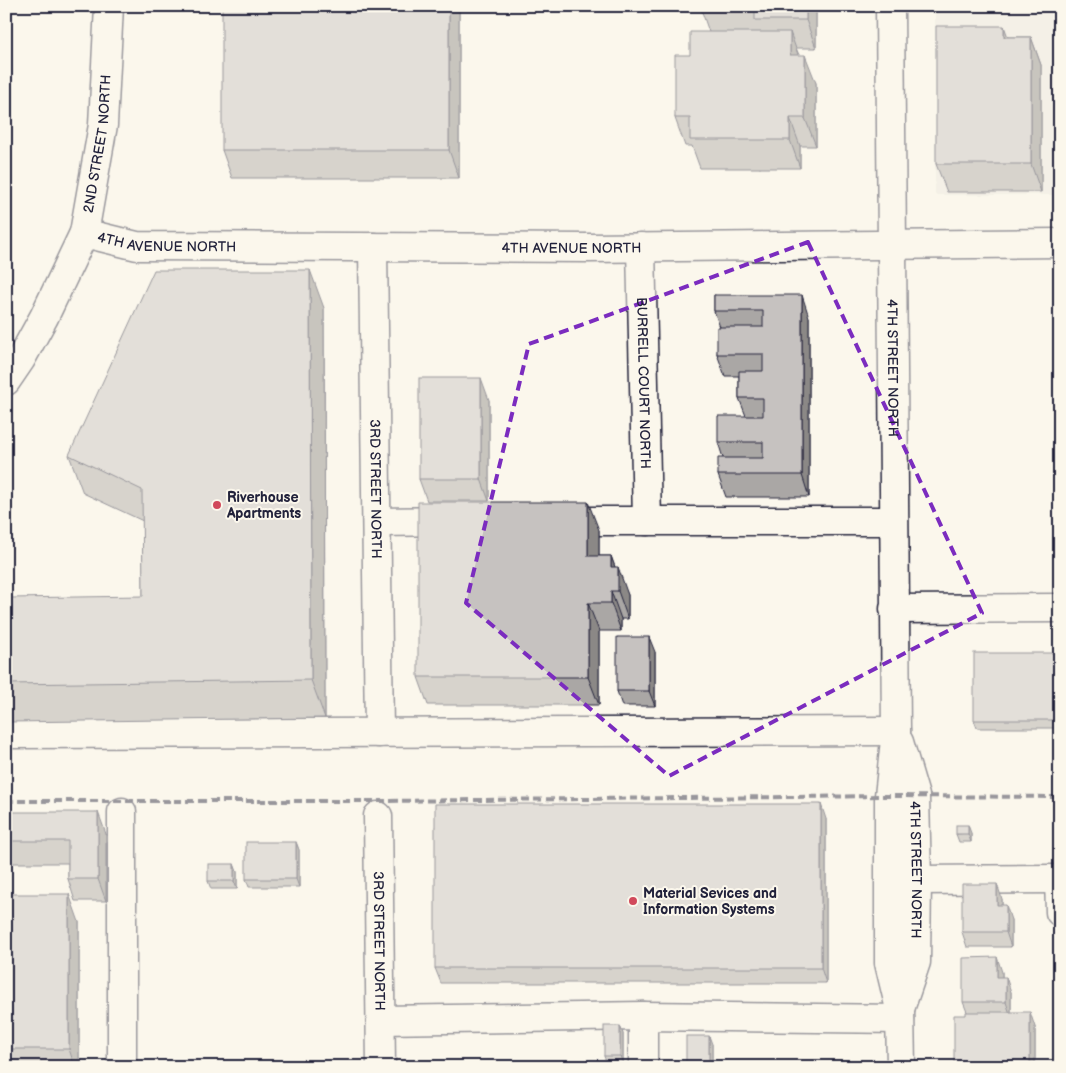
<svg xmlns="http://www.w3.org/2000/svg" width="1066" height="1073" viewBox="0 0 1066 1073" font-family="'Balsamiq Sans',sans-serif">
<rect width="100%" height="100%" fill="#fbf7ec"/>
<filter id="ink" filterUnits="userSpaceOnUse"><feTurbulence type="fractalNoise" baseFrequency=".02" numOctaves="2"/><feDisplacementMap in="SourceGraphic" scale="10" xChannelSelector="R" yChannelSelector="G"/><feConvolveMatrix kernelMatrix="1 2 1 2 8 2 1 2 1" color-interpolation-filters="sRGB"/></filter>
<g filter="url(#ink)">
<rect fill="#ebe7df" x="935" y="6" width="125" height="189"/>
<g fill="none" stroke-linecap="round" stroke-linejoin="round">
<g stroke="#22223b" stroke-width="31">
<g id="minor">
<path id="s1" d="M 890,6 L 896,731 L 889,796 L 889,963 L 900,1009 L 901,1067"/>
<path id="s2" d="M 84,233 L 137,246 L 589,248 L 1060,243"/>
<path id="s3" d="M 373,247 L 379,733"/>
<path id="s4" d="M 641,247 L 647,521"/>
<path id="s5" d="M 6,381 L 21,359 L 44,317 L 84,233 L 103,125 L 109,6"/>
<polyline points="557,521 893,521"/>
<polyline points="377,522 457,521"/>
<polyline points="894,609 1060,608"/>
<polyline points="6,734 896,731"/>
<path id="s6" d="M 899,742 L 915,796 L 917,880 L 916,962 L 900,1009"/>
<path id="s7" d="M 378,816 L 381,1067"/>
<polyline points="1059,879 1060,912"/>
<polyline points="917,880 1060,879"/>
<polyline points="381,1020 643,1016 900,1019"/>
<polyline points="122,1067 122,812"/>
<polyline points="643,1067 643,1016"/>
</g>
</g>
<use href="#minor" stroke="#fbf7ec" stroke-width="28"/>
<polyline stroke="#22223b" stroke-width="4" stroke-dasharray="8 4" stroke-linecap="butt" points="6,801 379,801 889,796 1060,797"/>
</g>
<g fill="#aaa7a5" stroke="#22223b">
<polygon points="459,6 459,178 232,178 222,150"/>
<polygon points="816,6 816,48 796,48 799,55 816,83 816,146 800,146 800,168 700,168 692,146 685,146 675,118 690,55 709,32 701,9"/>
<polygon points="1008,37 1031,37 1041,65 1041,192 947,192 936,164"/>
<polygon points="714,295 809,317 809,497 726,497 718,475 723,458 718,442 746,416 739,398 739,376 725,376 717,354 720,327 714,311"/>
<polygon points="324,308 325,718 8,722 6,718 6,618 143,596 143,521 83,493 69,455"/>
<polygon points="489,400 489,501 427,501 419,479"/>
<polygon points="599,530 599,556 611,556 615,567 628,595 628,619 621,619 621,631 599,631 599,705 428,705 418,677"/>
<polygon points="655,652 655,706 622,706 617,691"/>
<polygon points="1060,653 1060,728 977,728 974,720"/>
<polygon points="6,812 106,834 106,901 75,901 68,879 68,863 6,863"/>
<polygon points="826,819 826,983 441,983 435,968"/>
<polygon points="971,833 971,842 959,842 956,834"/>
<polygon points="296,842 299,850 299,887 249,887 246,879"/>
<polygon points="234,864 237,872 237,889 211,889 208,881"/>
<polygon points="6,894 79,922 79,1067 6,1067"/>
<polygon points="1002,899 1002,905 1011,920 1011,947 967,947 962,932"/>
<polygon points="1002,972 1002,977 1011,992 1011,1012 1035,1027 1035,1067 955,1067 954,1065 967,1012 963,1002"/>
<polygon points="620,1026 623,1034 623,1064 607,1064 604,1056"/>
<polygon points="712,1044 712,1067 686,1067 686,1065"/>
</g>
<g fill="#8b8886" stroke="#22223b">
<polygon points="449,6 459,6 459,178 449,150"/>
<polygon points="806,6 816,6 816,48 806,20"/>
<polygon points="1004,26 1014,54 1004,37"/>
<polygon points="790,32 800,60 790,55"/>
<polygon points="1031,37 1041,65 1041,192 1031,164"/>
<polygon points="805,55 816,83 816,146 805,118"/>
<polygon points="790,118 800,146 800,168 790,140"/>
<polygon points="310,270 324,308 325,718 311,680"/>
<polygon points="802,295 809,317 809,497 802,475"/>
<polygon points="481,378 489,400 489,501 481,479"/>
<polygon points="588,502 599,530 599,584 588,556"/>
<polygon points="611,556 618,576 618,567 628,595 628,619 618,591 611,567"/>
<polygon points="611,591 621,619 621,631 611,603"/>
<polygon points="588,603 599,631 599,705 588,677"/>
<polygon points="649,637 655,652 655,706 649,691"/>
<polygon points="821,804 826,819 826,983 821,968"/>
<polygon points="98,812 106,834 106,901 98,879"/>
<polygon points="968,825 971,833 971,842 968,834"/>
<polygon points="296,842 299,850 299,887 296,879"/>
<polygon points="234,864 237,872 237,889 234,881"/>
<polygon points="997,884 1002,899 1002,920 997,905"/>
<polygon points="69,894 79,922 79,1067 75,1067 69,1049"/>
<polygon points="1006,905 1011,920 1011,947 1006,932"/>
<polygon points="997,957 1002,972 1002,992 997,977"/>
<polygon points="1006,977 1011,992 1011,1017 1006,1002"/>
<polygon points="1030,1012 1035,1027 1035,1067 1030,1067"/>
<polygon points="620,1026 623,1034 623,1064 620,1056"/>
<polygon points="709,1036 712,1044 712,1067 710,1067 709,1065"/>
</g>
<g fill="#c6c2c0" stroke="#22223b">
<rect x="222" y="6" width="227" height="144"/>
<polygon points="701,6 806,6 806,20 755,20 755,9 701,9"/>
<polygon points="936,26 1004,26 1004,37 1031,37 1031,164 936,164"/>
<polygon points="690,32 790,32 790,55 805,55 805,118 790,118 790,140 690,140 690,118 675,118 675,55 690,55"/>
<polygon points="154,270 310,270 311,680 6,684 6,618 10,598 143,596 142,490 69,455"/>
<polygon points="714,295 802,295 802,475 718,475 718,458 763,458 763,442 718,442 718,416 763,416 763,398 739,398 739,371 763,371 763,354 717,354 717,327 763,327 763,311 714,311"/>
<rect x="419" y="378" width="62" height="101"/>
<polygon points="418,502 588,502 588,556 611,556 611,567 618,567 618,591 611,591 611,603 588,603 588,677 418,677"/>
<rect x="617" y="637" width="32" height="54"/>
<rect x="974" y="653" width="86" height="67"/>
<rect x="435" y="804" width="386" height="164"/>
<polygon points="6,812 98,812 98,879 68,879 68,841 6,841"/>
<rect x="956" y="825" width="12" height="9"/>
<rect x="246" y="842" width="50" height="37"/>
<rect x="208" y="864" width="26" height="17"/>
<polygon points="962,884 997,884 997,905 1006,905 1006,932 962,932"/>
<rect x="6" y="894" width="63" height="155"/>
<polygon points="997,957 997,977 1006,977 1006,1002 963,1002 963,958"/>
<polygon points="966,1012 1030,1012 1030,1067 966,1067 966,1065 954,1065 954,1015 966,1015"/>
<rect x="604" y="1026" width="16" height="30"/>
<rect x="686" y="1036" width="23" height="29"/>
</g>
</g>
<path d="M0 0H1066V1073H0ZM 808,242 L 982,613 L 669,776 L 466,603 L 529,344 Z" fill="#fbf7ec" fill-opacity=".55" fill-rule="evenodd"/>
<path fill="none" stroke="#7b2cbf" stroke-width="4" stroke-dasharray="10 6" stroke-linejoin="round" d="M 808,242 L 982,613 L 669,776 L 466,603 L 529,344 Z"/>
<g fill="#d1495b" stroke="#fbf7ec" stroke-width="2">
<circle cx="217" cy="505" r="5"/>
<circle cx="633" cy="901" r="5"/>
</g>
<g text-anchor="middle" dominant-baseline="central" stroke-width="4" stroke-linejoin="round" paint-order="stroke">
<g font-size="14" fill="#22223b" stroke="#fbf7ec">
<text stroke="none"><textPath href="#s5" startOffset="258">2ND STREET NORTH</textPath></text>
<text stroke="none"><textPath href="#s2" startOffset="84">4TH AVENUE NORTH</textPath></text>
<text stroke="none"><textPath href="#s2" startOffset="489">4TH AVENUE NORTH</textPath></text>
<text stroke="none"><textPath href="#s1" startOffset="362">4TH STREET NORTH</textPath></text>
<text stroke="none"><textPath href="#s4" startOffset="136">BURRELL COURT NORTH</textPath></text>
<text stroke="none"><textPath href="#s3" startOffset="242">3RD STREET NORTH</textPath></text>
<text stroke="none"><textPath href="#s6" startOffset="130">4TH STREET NORTH</textPath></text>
<text stroke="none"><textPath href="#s7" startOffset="125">3RD STREET NORTH</textPath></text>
</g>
<g font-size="14" font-weight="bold" fill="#22223b" stroke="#fbf7ec" text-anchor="start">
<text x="227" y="497">Riverhouse<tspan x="227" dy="16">Apartments</tspan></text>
<text x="643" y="893">Material Sevices and<tspan x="643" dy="16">Information Systems</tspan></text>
</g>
</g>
<rect width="1066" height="1073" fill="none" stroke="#fbf7ec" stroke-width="25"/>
<rect x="12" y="12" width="1041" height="1048" fill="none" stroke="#22223b" stroke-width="2" filter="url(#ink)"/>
</svg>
